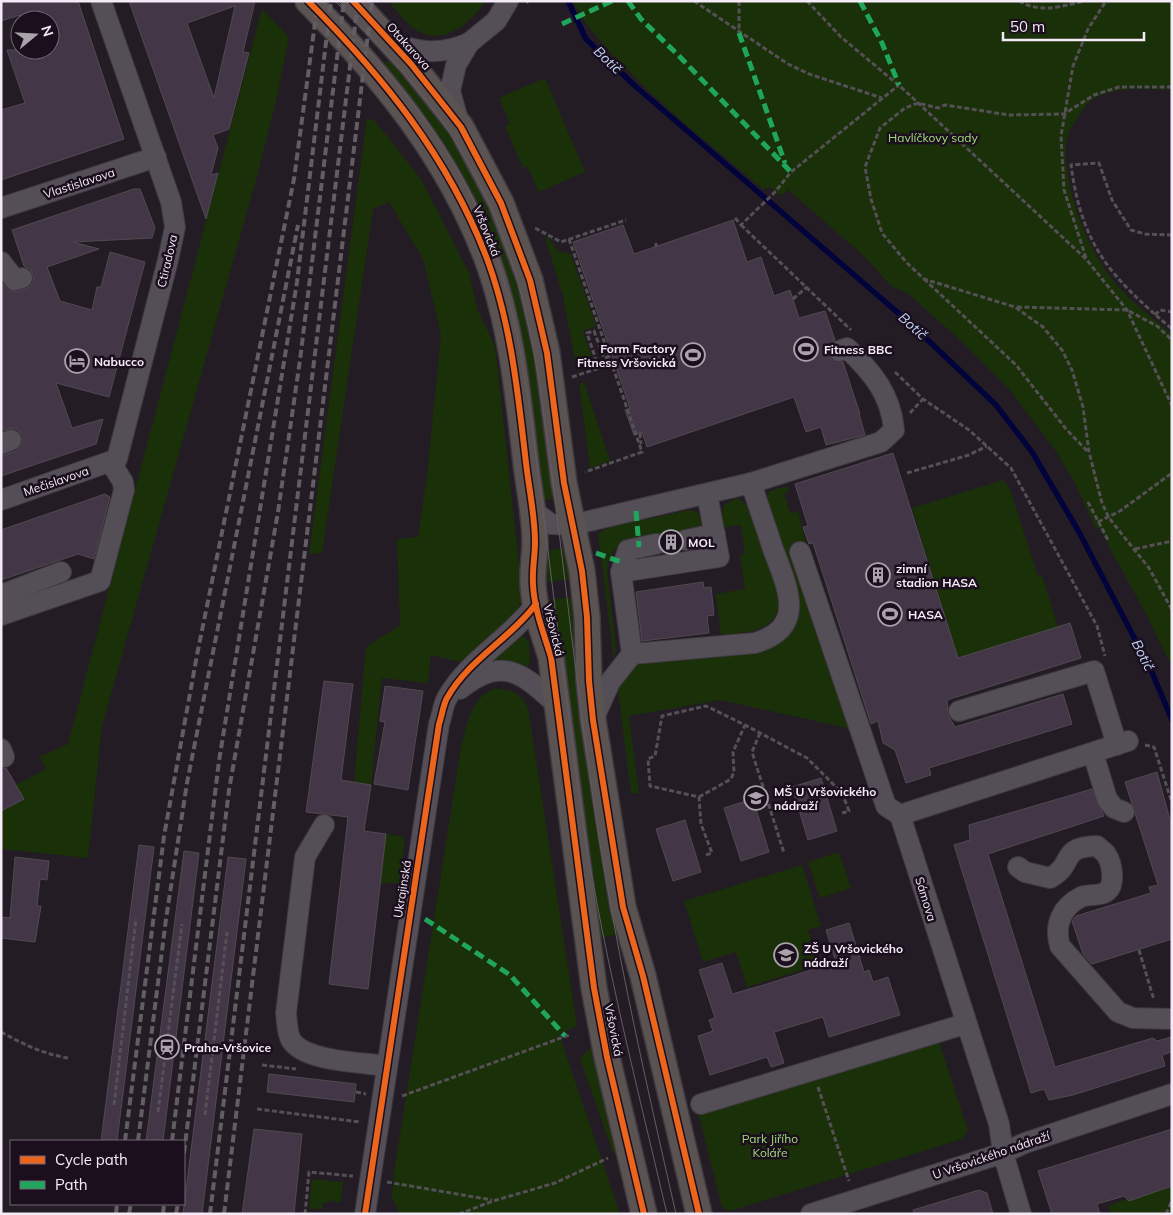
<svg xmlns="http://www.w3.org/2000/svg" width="1173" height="1215" viewBox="0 0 1173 1215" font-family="Mulish,sans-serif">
<rect width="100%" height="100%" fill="#231c24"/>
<g fill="#1a3009">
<path d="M 388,1 L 486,1 C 469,25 441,49 412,27 C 403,20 396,10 388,1 Z"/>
<path d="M 573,1 L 1172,1 L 1172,90 C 1147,89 1120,86 1097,97 C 1088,101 1082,110 1077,119 C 1074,124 1069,130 1068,135 C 1059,170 1082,236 1102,265 C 1119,293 1147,313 1172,334 L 1172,667 L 1147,616 L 1099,528 L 1096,529 L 1073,479 L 1055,450 L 1009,389 L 958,338 L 907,293 L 891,286 L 863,255 L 788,190 L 781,196 L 770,187 L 763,189 C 713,147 661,106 617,59 C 599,39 585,26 573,1 Z"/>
<polygon points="262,9 289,37 276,101 256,180 102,726 88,858 1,849 1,811 16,785 46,769 39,757 68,744"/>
<polygon points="395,54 465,150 524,286 559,498 537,501 512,326 380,68"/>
<polygon points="545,78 585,172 539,192 527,166 523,168 505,126 510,124 499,98"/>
<polygon points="367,118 375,121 421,179 469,273 478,311 495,346 523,599 512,619 460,662 431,655 428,683 382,678 371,785 354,782 366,647 400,625 397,539 418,537 427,475 441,335 423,259 389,202 373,209 322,553 309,554"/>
<polygon points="545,237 549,238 558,251 571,254 596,326 583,331 595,365 577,371 563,296"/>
<polygon points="584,382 610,461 590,468 579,384"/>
<polygon points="1003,480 1010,489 1038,576 1042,575 1058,627 958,658 912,508"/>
<polygon points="787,486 789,491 784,493 790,513 798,511 852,729 720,700 629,716 639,793 631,794 618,689 632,668 639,662 787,633 766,499 770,491"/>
<path d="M 737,498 L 749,506 L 780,596 C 779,633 749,632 721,635 L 716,594 L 745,589 L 740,555 L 745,554 L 741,525 L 725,527 L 722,525 L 721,515 L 724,505 Z"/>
<path d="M 689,510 L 698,513 L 704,526 C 684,532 631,536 618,547 C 610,553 608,562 607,571 L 616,648 L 614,661 L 598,534 L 610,527 Z"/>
<polygon points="566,548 570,579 547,582 543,551"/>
<polygon points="572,597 621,934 594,939 549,600"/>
<polygon points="522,636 529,641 530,661 528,666 495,661 495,657"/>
<path d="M 493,689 C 508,687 522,694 528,708 L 577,1026 L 559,1034 L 620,1214 L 400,1214 L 392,1198 L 394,1173 L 461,747 C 467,725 470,700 493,689 Z"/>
<polygon points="386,834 401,836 405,839 399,883 381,883"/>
<polygon points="839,852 851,888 820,898 808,862"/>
<polygon points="802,865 821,926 808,930 818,965 747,987 736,952 703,962 684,901"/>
<polygon points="938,1038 968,1131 962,1139 730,1211 722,1207 698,1112"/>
<polygon points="594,1045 618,1151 613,1153 580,1058"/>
<polygon points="312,1179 343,1182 341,1201 336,1203 335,1200 322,1204 323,1209 309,1209"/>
<polygon points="1146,1185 1149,1194 1172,1187 1172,1214 1111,1214 1108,1206 1135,1196"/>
</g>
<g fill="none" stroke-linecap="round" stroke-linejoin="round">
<polyline stroke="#03033c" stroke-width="5.5" points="568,1 586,39 634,85 911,324 996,405 1032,452 1079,532 1151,670 1172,720"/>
</g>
<g fill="#433646" stroke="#504a51" fill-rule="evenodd">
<polygon points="1,1 78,1 124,139 1,180 1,110 25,103 7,50 50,50 50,20 18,20 20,15 1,21"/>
<path d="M 129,1 L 255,1 L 243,52 L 249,53 L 229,129 L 213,135 L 218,148 L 211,175 L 218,173 L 206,219 ZM 235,6 L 214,98 L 187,23 Z"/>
<polygon points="134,189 140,189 155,228 152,238 73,242 99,249 47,267 60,301 92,310 97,287 101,287 110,252 145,262 109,397 56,383 72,428 103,419 96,444 1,476 1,456 16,451 23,441 18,430 12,428 1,431 1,282 11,291 18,291 30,287 34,280 31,270 24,266 12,230"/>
<polygon points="733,220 747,262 761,257 774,296 790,290 799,318 825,311 835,340 830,344 828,355 832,360 843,362 860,414 859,414 865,435 826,445 821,427 806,432 794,397 647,447 642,432 634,435 625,410 630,408 573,242 623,225 634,254"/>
<polygon points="893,453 958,658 1070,623 1081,658 947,700 948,715 955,727 1063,694 1072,724 929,768 931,775 906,783 895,750 883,743 878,721 871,724 813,543 809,544 803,527 808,526 795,484"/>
<polygon points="105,494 110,497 94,559 78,554 1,580 1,530"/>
<polygon points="677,533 674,542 678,549 666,550 668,542 663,535"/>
<polygon points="703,582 704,588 711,587 714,615 707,616 709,633 642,641 636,592"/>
<polygon points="324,681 353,684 341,780 371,785 364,831 386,834 368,989 329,984 348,817 306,812"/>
<polygon points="385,686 423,691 408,790 374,784 385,722 380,721"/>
<polygon points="1,768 6,768 24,799 1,811"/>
<polygon points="1157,772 1172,827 1172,939 1092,964 1083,954 1072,921 1076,916 1151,893 1149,887 1158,885 1125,782"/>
<polygon points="821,778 837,831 808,840 792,787"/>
<polygon points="1092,789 1104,816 988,854 1055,1067 1153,1038 1157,1041 1172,1037 1172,1052 1162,1055 1165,1066 1073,1095 1049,1100 1044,1089 1031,1093 954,845 970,840 969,825"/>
<polygon points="753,799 769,852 741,861 724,808"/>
<polygon points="685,820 701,872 673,881 656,829"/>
<polygon points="139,845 154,847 117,1141 101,1141"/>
<polygon points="184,851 199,853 163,1141 146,1141"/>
<polygon points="15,857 49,861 47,880 40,879 37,906 41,906 35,942 1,938 1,917 10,918"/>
<polygon points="228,857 246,859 202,1214 183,1214"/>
<polygon points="849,923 864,972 869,970 873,982 888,977 900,1015 829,1037 823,1017 774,1032 784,1063 771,1067 767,1057 710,1075 698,1036 713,1031 709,1020 715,1018 699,970 722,963 732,994 764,985 836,962 826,930"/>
<polygon points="269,1074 356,1084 354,1102 267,1092"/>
<polygon points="254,1129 302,1134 294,1214 242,1214"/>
<polygon points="1172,1129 1172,1186 1129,1201 1124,1196 1097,1204 1100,1214 1052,1214 1038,1171"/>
<polygon points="979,1190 987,1193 993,1214 914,1214 913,1210"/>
</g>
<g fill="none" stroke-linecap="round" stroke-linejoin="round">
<polyline stroke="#423b44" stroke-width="20" stroke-dasharray="20 10" stroke-linecap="butt" points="656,544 686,540"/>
<g stroke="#3e383f" stroke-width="22">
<g id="minor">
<path d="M 391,42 C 419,53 441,55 469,43"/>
<polyline points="458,120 450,91 456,65 469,43 496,21 508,1"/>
<polyline points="1,208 156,157"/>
<polyline points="1,262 15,280 22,278"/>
<polyline points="1,444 11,440"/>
<polyline points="1,500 117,459 168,260 175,227 171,202 101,1"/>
<path d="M 532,510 L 551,524 L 572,525 L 751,483 L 881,442 L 894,430 C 891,394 872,372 847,348 L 839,351"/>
<polyline points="686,540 715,534"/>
<polyline points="800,552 886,806 900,815"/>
<polyline points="621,572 628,550 656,544"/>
<polyline points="1,595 61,572"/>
<polyline points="1,615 100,581 124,490 123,482 111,463"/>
<path d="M 632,654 L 755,643 C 808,627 787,587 773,549 C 766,527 758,505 751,483"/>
<path d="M 460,689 C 502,655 523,673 557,705"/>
<polyline points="959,711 1094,671 1117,745"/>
<polyline points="593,720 610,682 632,654 621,572 719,557 707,494"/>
<polyline points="1,749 4,757"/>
<polyline points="1093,753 1107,799 1114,808 1124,812"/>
<path d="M 324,825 L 305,857 L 286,1013 C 287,1021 287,1033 291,1040 C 305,1062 361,1062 387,1066"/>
<path d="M 1018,867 L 1025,872 L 1050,878 C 1076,864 1058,847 1097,846 C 1099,848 1103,851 1106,854 C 1112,863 1117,887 1104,893 C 1097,896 1088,894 1081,897 C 1061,907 1054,926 1060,946 L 1118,1012 L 1133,1018 L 1172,1019"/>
<polyline points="701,1104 965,1024"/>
<path d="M 365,1214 L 439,724 C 442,716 443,705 447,698 C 469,659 510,639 536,604"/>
<polyline points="811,1214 1003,1153 1025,1143 1172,1094"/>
<polyline points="1021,1214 1003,1153 999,1124 900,815 1128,741"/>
</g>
</g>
<g stroke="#3e383f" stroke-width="28">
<g id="major">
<path d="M 308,1 C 383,77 447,155 486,256 C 511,322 518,394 526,463 C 529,489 535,516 535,542 C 535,556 532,570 533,584 C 534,609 544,634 551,657 L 594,988 L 607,1057 L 644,1214"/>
<polyline points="353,1 411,64 461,127 501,203 530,280 547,353 564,483 582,571 587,617 589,681 593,720 623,907 643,976 699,1214"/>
</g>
</g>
<g stroke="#545055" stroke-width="3" stroke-dasharray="5 2.5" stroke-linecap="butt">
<polyline points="694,1 788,64 809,74 882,98"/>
<polyline points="739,1 739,33"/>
<polyline points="807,1 841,37 902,88 1086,259 1127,310 1172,406"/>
<path d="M 1019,1 C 1042,14 1061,6 1085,1"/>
<polyline points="1172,87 1119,87 1094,95 1064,114 1009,115 945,105 938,108 918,103 905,108 880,128 865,167 871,199 882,233 906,262 924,279 1015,307 1043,327 1062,350 1072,370 1083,407 1089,452 1102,503 1109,518 1149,568 1172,610"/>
<polyline points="735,218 741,225 775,192 791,172 899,85"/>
<polyline points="741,225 851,330"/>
<polyline points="535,228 561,242 626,220"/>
<path d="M 1172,235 L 1145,234 L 1131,230 L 1112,200 L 1099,163 L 1071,165 C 1082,247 1111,277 1172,329"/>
<polyline points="569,239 642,452 585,472"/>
<polyline points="656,247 656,243"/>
<polyline points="1086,258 1064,190 1061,136 1073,66 1088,29 1106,1"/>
<polyline points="924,279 1016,365 1066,429 1088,452"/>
<polyline points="793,299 807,287"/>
<polyline points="1017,307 1127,310 1157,326 1172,340"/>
<polyline points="1155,315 1160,310 1172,312"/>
<polyline points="599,369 587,333 594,331 604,358 610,357"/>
<polyline points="895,372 923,399 969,430 1011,468 1097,626 1105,656"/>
<polyline points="572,377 612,364"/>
<polyline points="910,413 923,399"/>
<polyline points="640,433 641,444"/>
<polyline points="907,473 969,455 987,446"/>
<polyline points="1088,502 1108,540"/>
<polyline points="1098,522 1120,511 1172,473"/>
<polyline points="1135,549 1172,541"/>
<polyline points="760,733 752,752 784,853"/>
<polyline points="1145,745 1154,747 1172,803"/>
<polyline points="699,797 731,779 734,772 733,752 745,725"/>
<polyline points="706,855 712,853 701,824 699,797 650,786 648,759 655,756 662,716 706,706 745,725 807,758 842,793 849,811 842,813"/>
<polyline points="1139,950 1154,1000"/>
<path d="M 1,1032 C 23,1044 43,1054 68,1058"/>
<polyline points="262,1065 296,1069"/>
<polyline points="818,1087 849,1181"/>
<polyline points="356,1092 366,1094"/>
<polyline points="402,1096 569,1035"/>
<polyline points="114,1105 136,918"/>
<polyline points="257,1109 360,1122"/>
<polyline points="158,1112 182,924"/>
<polyline points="205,1115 227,932"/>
<polyline points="387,1182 492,1200"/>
<polyline points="305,1214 309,1172 353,1176"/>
<polyline points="459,1214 493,1201 555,1183 608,1158"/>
<polyline points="1166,1214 1172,1200"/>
</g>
<use href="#minor" stroke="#544e56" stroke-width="20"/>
<use href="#major" stroke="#5b5252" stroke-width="25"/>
<g stroke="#635d64" stroke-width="1">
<path d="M 321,1 C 377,59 431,116 468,189 C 517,285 527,389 541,495 C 554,597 566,700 580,803 C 600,941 635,1078 667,1214"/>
<path d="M 335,1 C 394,60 440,108 479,182 C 528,276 539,379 553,482 C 565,580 576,678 590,777 C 610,924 643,1069 676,1214"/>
</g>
<g stroke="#635d64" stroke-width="4" stroke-dasharray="8 4" stroke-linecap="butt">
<polyline points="125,1141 164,836 197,655 294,179 318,1"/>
<polyline points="138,1141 166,919 187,783 298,225"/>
<polyline points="172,1141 219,761 297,282 331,1"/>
<polyline points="184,1153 229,790 278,512 300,360 344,1"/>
<polyline points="116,1214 117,1204"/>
<polyline points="129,1214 131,1204"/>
<polyline points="163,1214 164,1204"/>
<polyline points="176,1214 178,1204"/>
<polyline points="210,1214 358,1"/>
<polyline points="224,1214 372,1"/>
</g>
<g stroke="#20a55d" stroke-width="5" stroke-dasharray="10 5" stroke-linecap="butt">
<polyline points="628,1 641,19 678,55 791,172"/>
<polyline points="860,1 882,43 899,85"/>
<polyline points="526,2 527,1"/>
<polyline points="562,24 612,1"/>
<polyline points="739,33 785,163"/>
<polyline points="636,511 639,547"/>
<polyline points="596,553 624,563"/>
<polyline points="425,919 510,975 565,1036"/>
</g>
<g stroke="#1b0f1e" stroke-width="9">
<g id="cycleway">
<path d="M 308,1 C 383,77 447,155 486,256 C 511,322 518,394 526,463 C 529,489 535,516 535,542 C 535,556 532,570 533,584 C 534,609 544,634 551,657 L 594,988 L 607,1057 L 644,1214"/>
<polyline points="353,1 411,64 461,127 501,203 530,280 547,353 564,483 582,571 587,617 589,681 593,720 623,907 643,976 699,1214"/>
<path d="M 365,1214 L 439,724 C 442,716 443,705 447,698 C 469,659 510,639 536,604"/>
</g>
</g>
<use href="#cycleway" stroke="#eb651d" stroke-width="6"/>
</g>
<defs>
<g id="stadium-ring" transform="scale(1.25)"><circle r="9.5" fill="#1b0f1e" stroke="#aba3ac" stroke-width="1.5"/><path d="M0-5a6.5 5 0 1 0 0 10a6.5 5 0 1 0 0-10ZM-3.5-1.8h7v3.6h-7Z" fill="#aba3ac"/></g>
<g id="hotel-ring" transform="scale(1.25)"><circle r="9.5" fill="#1b0f1e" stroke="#aba3ac" stroke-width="1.5"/><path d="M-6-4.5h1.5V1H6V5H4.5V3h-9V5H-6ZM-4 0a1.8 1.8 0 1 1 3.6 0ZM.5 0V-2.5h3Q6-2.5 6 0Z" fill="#aba3ac"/></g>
<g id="building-ring" transform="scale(1.25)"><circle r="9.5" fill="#1b0f1e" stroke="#aba3ac" stroke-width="1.5"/><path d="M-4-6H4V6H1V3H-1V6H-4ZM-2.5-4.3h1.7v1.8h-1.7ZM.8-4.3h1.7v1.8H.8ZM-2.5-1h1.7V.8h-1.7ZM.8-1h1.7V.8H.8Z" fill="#aba3ac"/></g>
<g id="school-ring" transform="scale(1.25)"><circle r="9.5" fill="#1b0f1e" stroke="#aba3ac" stroke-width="1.5"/><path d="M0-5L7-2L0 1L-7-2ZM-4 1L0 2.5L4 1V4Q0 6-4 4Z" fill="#aba3ac"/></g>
<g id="station-ring" transform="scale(1.25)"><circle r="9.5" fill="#1b0f1e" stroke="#aba3ac" stroke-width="1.5"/><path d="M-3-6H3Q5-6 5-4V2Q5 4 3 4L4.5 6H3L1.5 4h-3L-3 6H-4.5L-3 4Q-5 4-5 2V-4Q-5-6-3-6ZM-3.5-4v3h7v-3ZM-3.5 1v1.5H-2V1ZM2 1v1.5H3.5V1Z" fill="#aba3ac"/></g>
</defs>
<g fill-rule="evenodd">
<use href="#stadium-ring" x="806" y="349"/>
<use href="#stadium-ring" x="693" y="355"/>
<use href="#hotel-ring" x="77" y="361"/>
<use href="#building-ring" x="671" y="542"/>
<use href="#building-ring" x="878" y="575"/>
<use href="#stadium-ring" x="890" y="614"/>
<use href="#school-ring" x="756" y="798"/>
<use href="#school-ring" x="786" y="955"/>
<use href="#station-ring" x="167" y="1047"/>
</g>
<g text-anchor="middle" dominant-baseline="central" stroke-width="5" stroke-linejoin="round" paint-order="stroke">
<g font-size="12" fill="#f4ebf6" stroke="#1b0f1e">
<text transform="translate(409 46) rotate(48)">Otakarova</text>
<text transform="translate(79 183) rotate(-18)">Vlastislavova</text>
<text transform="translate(487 231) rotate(68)">Vršovická</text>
<text transform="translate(167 261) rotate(-77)">Ctiradova</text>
<text transform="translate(56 481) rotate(-19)">Mečislavova</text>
<text transform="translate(554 630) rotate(76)">Vršovická</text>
<text transform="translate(402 889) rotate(-81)">Ukrajinská</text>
<text transform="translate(926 899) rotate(73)">Sámova</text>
<text transform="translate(614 1030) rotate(79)">Vršovická</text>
<text transform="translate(991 1155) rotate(-19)">U Vršovického nádraží</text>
</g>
<g font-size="12" fill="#9fdd78" stroke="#1b0f1e">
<text x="933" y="137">Havlíčkovy sady</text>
<text x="770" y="1138">Park Jiřího<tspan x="770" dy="14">Koláře</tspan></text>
</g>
<g font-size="12" font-weight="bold" fill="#f4ebf6" stroke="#1b0f1e" text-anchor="start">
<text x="676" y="348" text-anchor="end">Form Factory<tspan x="676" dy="14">Fitness Vršovická</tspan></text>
<text x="824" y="349">Fitness BBC</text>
<text x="94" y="361">Nabucco</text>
<text x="688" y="542">MOL</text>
<text x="896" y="568">zimní<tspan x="896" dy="14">stadion HASA</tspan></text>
<text x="908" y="614">HASA</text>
<text x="774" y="791">MŠ U Vršovického<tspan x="774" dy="14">nádraží</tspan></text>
<text x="804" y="948">ZŠ U Vršovického<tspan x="804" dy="14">nádraží</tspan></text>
<text x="184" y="1047">Praha-Vršovice</text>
</g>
<g font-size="14" font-style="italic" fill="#bed5fb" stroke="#1b0f1e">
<text transform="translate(608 60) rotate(44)">Botič</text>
<text transform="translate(913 326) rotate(42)">Botič</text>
<text transform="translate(1143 655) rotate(63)">Botič</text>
</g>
</g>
<rect width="1173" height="1215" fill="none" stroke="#f4ebf6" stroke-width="5"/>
<rect x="10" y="1140" width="175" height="65" fill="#1b0f1e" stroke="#726774"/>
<rect x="20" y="1156" width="25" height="8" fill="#eb651d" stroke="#726774"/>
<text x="55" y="1165" font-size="15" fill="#f4ebf6">Cycle path</text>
<rect x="20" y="1181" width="25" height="8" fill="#20a55d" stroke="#726774"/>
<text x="55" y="1190" font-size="15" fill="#f4ebf6">Path</text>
<g transform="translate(35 35) rotate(72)"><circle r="24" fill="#1b0f1e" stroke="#726774"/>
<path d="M0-4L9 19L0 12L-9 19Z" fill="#aba3ac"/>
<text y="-8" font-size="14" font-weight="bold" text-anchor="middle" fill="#f4ebf6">N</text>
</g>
<path d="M1003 32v8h141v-8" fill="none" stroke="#f4ebf6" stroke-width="2.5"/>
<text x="1010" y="32" font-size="15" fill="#f4ebf6" stroke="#1b0f1e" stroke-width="4" paint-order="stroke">50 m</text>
</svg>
